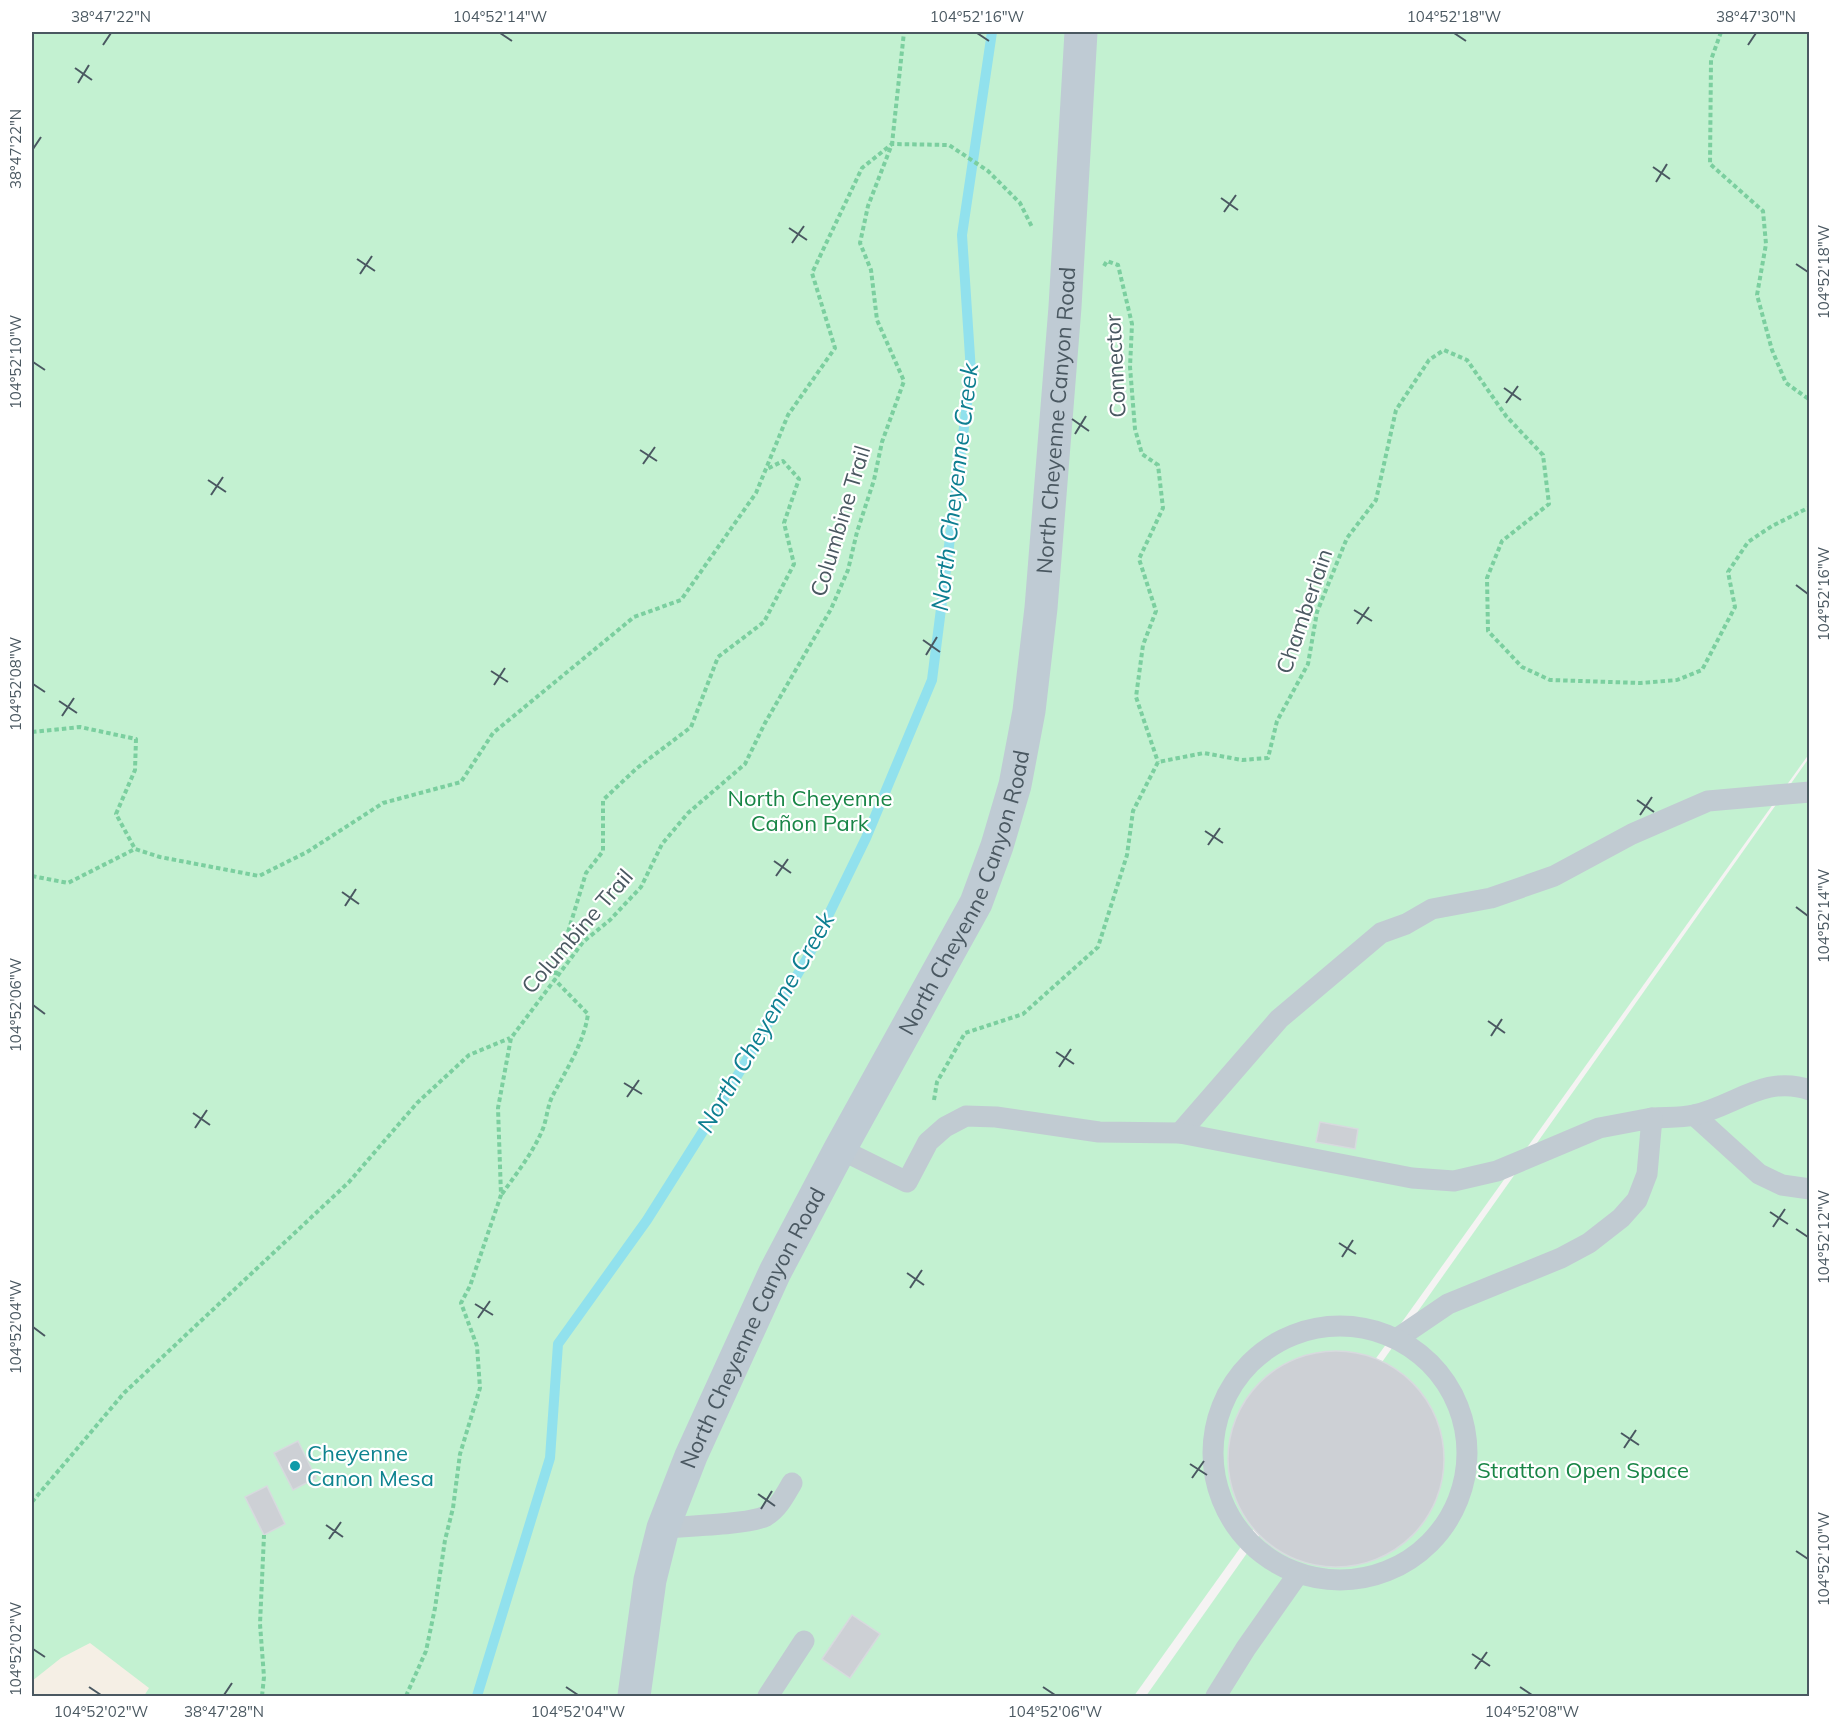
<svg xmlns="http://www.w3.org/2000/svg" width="1841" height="1728" viewBox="0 0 1841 1728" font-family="Mulish,sans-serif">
<rect width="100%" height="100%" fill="#f5f3f3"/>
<g fill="#c3f1d1">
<polygon points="32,32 1809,32 1809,754 1134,1696 32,1696"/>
<polygon points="1809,758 1809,1696 1146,1696"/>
</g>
<polygon fill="#f5efe5" points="90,1643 149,1688 144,1696 32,1696 32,1681 61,1658"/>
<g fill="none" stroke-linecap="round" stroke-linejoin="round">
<polyline stroke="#91e1ed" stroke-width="10" points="477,1696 550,1458 558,1344 647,1220 724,1098 809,955 866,838 932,680 971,372 962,235 992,32"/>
</g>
<g fill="#cdd0d5" stroke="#d7dade" stroke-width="1.5">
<polygon points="1320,1122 1358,1129 1355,1149 1316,1142"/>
<circle cx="1336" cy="1459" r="108"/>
<polygon points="298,1441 316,1478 293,1490 274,1453"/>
<polygon points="267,1486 285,1524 264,1535 245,1497"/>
<polygon points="852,1615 880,1634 850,1678 822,1659"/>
</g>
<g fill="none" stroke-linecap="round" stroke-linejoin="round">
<g stroke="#7bcf9f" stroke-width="4" stroke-dasharray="4.5 3" stroke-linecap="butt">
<polyline points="1721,32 1711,60 1710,164 1763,211 1766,244 1757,295 1772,350 1786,383 1810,400"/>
<polyline points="1104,266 1107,261 1118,265 1132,324 1130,367 1135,429 1142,454 1158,465 1163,508 1139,559 1156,611 1143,645 1136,697 1158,762"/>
<polyline points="32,732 80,727 136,739 135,770 116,814 135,849 160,857 259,876 307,852 383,803 461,782 493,733 634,617 681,600 756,493 788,415 835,348 812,273 862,168 892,144 949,145 988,171 1020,203 1032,227"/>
<polyline points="32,876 68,883 135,849"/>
<polyline points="555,975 586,873 603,851 603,800 637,768 691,727 718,657 764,622 794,564 784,523 799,479 783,461 765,470"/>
<polyline points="934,1100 937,1082 965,1033 1023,1014 1098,947 1127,855 1133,811 1158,762 1204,753 1242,760 1268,758 1277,721 1308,664 1317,612 1347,538 1376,500 1396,410 1429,360 1444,350 1467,360 1506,416 1543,455 1549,504 1502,541 1487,578 1488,631 1522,667 1550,680 1641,683 1677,680 1702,670 1735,607 1728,572 1748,542 1772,526 1810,507"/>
<path d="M 502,1194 C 516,1174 532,1154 542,1131 C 547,1120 547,1106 553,1095 C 566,1070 584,1043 588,1014 L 554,979"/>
<polyline points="32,1502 124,1393 349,1182 417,1103 469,1055 510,1038"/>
<polyline points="262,1696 264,1677 260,1624 264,1535"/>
<polyline points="406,1696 426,1651 435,1608 445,1540 453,1508 460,1454 480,1388 477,1346 461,1303 470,1286 501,1195 498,1108 511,1038 583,942 610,920 641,887 662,844 688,813 745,764 765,723 831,609 848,570 857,532 874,480 882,442 904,381 877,320 871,270 860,243 868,206 892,144 904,32"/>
</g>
<g stroke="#c1cbd2" stroke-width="21">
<polyline points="1694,1115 1759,1174 1782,1185 1810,1189"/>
<path d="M 1652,1118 C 1666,1117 1681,1118 1694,1115 C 1735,1106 1765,1074 1810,1090"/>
<polyline points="1180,1133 1279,1019 1381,933 1406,924 1432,909 1491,898 1554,876 1632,834 1708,801 1810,792"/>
<polyline points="840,1149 907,1182 928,1142 945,1127 966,1116 996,1117 1099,1132 1180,1133 1412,1178 1454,1181 1497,1171 1599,1128 1652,1118 1647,1174 1637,1200 1621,1218 1589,1243 1561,1258 1448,1304 1398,1338"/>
<circle cx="1340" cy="1453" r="127"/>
<path d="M 663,1528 C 686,1526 748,1525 766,1516 C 778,1509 785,1495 792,1483"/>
<polyline points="768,1696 804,1641"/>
<polyline points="1216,1696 1246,1648 1298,1574"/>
</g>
<path stroke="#bfcbd4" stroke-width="33" id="s1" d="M 634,1696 L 650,1580 L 663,1528 L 691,1456 L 775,1272 L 840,1149 L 976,903 L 997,846 L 1015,785 L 1029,711 L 1041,608 L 1065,307 L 1081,32"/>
</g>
<path fill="none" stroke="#4a5861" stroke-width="2" d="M 500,33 L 512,41M 977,33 L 989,41M 1454,33 L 1466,41M 103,45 L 111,33M 1748,45 L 1756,33M 75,68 L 92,80M 78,83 L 89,65M 33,149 L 41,137M 1653,167 L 1670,179M 1656,182 L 1667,164M 1221,198 L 1238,210M 1224,212 L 1236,195M 789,228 L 807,240M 792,243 L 804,226M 357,259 L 375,271M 1796,264 L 1808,272M 360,274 L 372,256M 33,362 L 45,370M 1504,388 L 1521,400M 1506,403 L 1518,386M 1072,419 L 1089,431M 1075,434 L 1086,416M 640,450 L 657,461M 643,464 L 655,447M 208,480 L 226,492M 211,495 L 223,477M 1796,585 L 1808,594M 1354,610 L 1372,621M 1357,624 L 1369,607M 923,640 L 940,652M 926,655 L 937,637M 491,671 L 508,682M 33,684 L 45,692M 494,685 L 505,668M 59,701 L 77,713M 62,716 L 74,698M 1637,800 L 1654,812M 1640,815 L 1652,797M 1205,831 L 1223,843M 1208,845 L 1220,828M 774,861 L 791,873M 776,876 L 788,859M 342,892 L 359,904M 345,906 L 356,889M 1796,907 L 1808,916M 33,1005 L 45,1014M 1488,1021 L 1505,1033M 1491,1036 L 1502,1019M 1056,1052 L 1074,1064M 1059,1067 L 1071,1049M 624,1083 L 642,1094M 627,1097 L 639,1080M 193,1113 L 210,1125M 195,1128 L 207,1110M 1770,1212 L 1788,1224M 1773,1227 L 1785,1209M 1796,1229 L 1808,1237M 1339,1243 L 1356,1254M 1342,1257 L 1353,1240M 907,1273 L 924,1285M 910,1288 L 922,1270M 475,1304 L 493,1315M 478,1318 L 490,1301M 33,1327 L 45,1336M 1621,1433 L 1639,1445M 1624,1448 L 1636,1430M 1190,1464 L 1207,1475M 1192,1478 L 1204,1461M 758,1494 L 775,1506M 761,1509 L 772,1491M 326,1525 L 343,1537M 329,1539 L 341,1522M 1796,1551 L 1808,1559M 33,1649 L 45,1657M 1472,1654 L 1490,1666M 1475,1669 L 1487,1652M 89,1687 L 101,1695M 566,1687 L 578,1695M 1043,1687 L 1055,1695M 1520,1687 L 1532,1695M 224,1695 L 232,1683"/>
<circle fill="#0f9aa8" stroke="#fff" stroke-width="2" cx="295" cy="1466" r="6"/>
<g text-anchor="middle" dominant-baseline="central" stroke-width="4.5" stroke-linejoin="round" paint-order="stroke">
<g font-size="22" fill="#4a5861" stroke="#fff">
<text transform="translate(1115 366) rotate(-93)">Connector</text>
<text stroke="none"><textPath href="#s1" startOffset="1362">North Cheyenne Canyon Road</textPath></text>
<text transform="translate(840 521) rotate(-73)">Columbine Trail</text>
<text transform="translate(1304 611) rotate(-71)">Chamberlain</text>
<text stroke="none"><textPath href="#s1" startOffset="876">North Cheyenne Canyon Road</textPath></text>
<text transform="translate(577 931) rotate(-49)">Columbine Trail</text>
<text stroke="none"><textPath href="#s1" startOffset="390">North Cheyenne Canyon Road</textPath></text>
</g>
<g font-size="22" fill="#188546" stroke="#fff">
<text x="810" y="798">North Cheyenne<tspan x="810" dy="25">Cañon Park</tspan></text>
<text x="1583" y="1470">Stratton Open Space</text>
</g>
<g font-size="22" fill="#0d838f" stroke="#fff" text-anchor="start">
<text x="307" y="1453">Cheyenne<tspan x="307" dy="25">Canon Mesa</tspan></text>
</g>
<g font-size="24" font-style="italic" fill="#0e7f91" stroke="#fff">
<text transform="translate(954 487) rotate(-83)">North Cheyenne Creek</text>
<text transform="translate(765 1022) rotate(-60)">North Cheyenne Creek</text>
</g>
</g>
<rect width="1841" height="1728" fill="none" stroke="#ffffff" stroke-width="66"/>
<rect x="33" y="33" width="1775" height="1662" fill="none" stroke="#4a5861" stroke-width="2"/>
<g font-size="15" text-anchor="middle" fill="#4a5861">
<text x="111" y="22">38°47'22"N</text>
<text x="500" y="22">104°52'14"W</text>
<text x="977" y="22">104°52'16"W</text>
<text x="1454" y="22">104°52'18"W</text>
<text x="1756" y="22">38°47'30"N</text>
<text transform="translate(16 149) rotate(-90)" y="5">38°47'22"N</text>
<text transform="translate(1824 272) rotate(-90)" y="5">104°52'18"W</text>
<text transform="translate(16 362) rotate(-90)" y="5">104°52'10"W</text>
<text transform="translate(1824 594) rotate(-90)" y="5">104°52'16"W</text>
<text transform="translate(16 684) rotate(-90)" y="5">104°52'08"W</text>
<text transform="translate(1824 916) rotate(-90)" y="5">104°52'14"W</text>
<text transform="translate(16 1005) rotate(-90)" y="5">104°52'06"W</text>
<text transform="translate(1824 1237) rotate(-90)" y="5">104°52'12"W</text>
<text transform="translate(16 1327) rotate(-90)" y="5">104°52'04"W</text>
<text transform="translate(1824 1559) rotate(-90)" y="5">104°52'10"W</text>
<text transform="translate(16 1649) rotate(-90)" y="5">104°52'02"W</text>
<text x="101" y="1717">104°52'02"W</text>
<text x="224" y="1717">38°47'28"N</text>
<text x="578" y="1717">104°52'04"W</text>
<text x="1055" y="1717">104°52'06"W</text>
<text x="1532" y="1717">104°52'08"W</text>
</g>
</svg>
